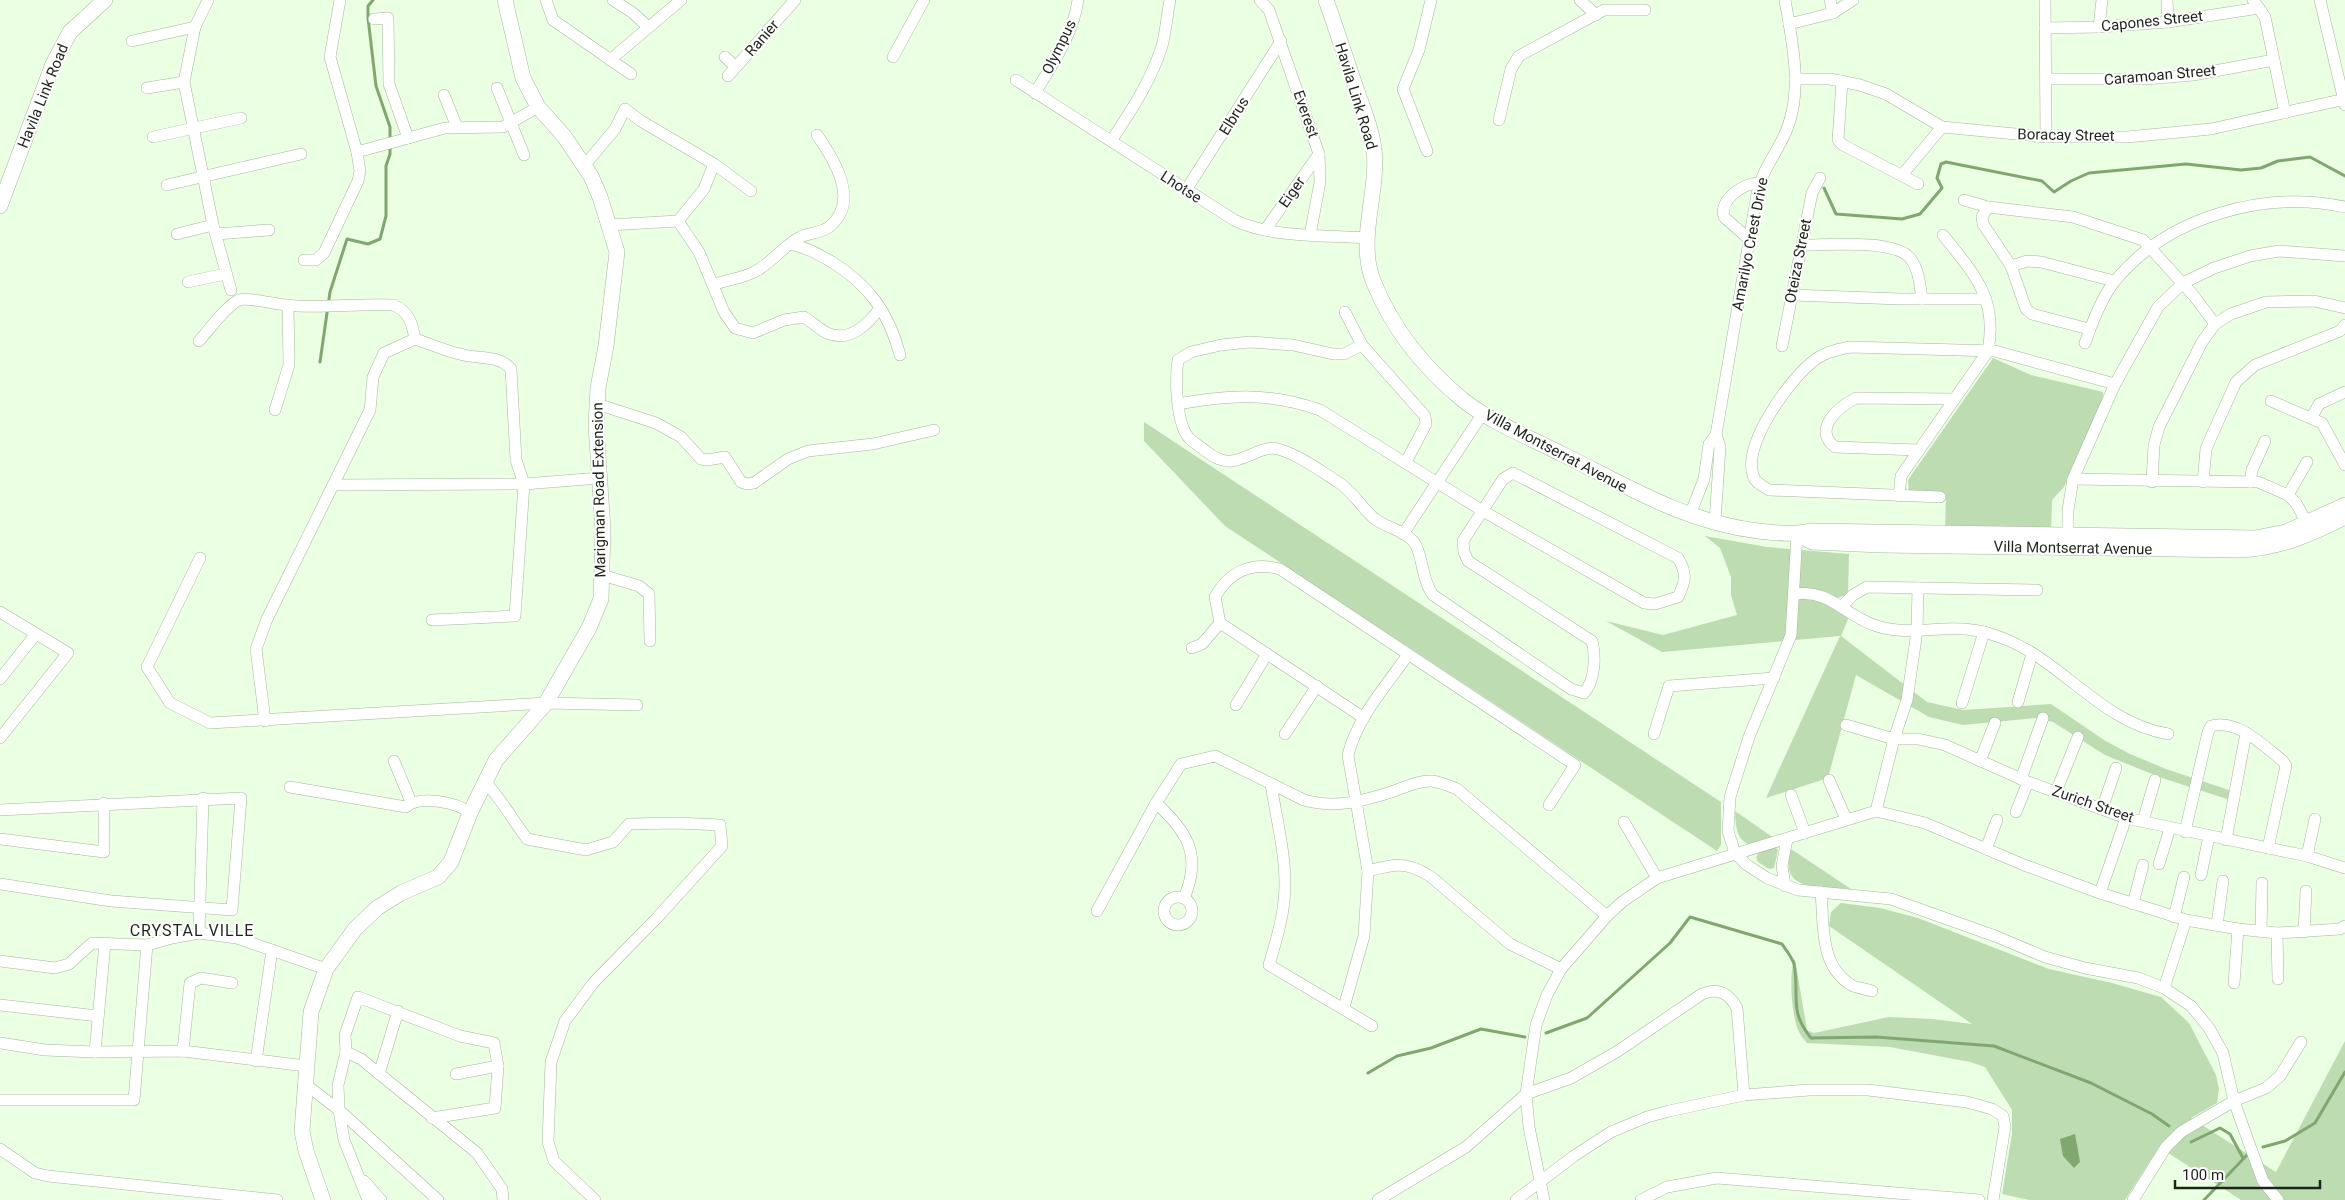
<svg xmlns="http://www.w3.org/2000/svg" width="2345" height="1200" viewBox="0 0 2345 1200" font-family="Roboto,sans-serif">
<rect width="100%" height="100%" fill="#ebffe3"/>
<g fill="#bedcb2">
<polygon points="1993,358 2031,375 2103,392 2102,406 2064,487 2052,500 2051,532 1945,530 1946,494 1909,493 1908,480"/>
<polygon points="1144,422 1721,802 1721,845 1717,851 1225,526 1144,441"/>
<polygon points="1705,536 1767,547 1849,554 1848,594 1824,603 1849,617 1841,636 1927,702 1963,710 2051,704 2104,740 2130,754 2166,769 2232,791 2230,800 2162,778 2105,755 2053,722 2038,718 1963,725 1929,717 1856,675 1828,778 1766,798 1840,636 1662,652 1606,621 1663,635 1737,615 1731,595 1731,577 1720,548"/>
<path d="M 1735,811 L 1774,838 L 1748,844 C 1735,838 1736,823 1735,811 Z"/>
<polygon points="1775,847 1778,850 1774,868 1769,869 1758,862 1756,857 1759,852"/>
<path d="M 1791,849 L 1851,889 C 1820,886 1778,893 1791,849 Z"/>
<path d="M 1841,903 L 1880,908 L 1918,918 L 2049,969 L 2112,983 L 2161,997 L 2189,1023 L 2216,1075 L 2219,1089 L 2217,1103 L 2191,1118 L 2276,1172 L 2345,1041 L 2345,1200 L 2241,1200 L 2159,1147 L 2125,1200 L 2029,1200 L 2002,1194 L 2012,1134 L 2012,1110 L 1985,1067 L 1970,1062 L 1890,1047 L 1807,1043 C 1804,1039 1800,1035 1798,1030 C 1792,1016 1788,972 1795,959 L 1807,1030 L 1814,1033 L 1889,1017 L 1932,1019 L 1972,1024 L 1829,926 L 1831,912 Z"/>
</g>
<polygon fill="#81a770" points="2075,1134 2080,1162 2074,1168 2063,1156 2060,1139"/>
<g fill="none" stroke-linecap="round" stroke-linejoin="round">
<g stroke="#81a770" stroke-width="3">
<polyline points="1824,188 1836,214 1902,219 1920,214 1942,188 1937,178 1941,164 1946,162 2042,181 2054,192 2071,181 2089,173 2186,164 2241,170 2261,168 2278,161 2310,157 2345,176"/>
<polyline points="320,362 330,292 347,239 368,244 380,239 386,216 386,166 390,154 390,127 376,86 368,18 368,6 373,0"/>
<path d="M 1546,1033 L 1587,1018 L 1670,943 L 1690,917 L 1782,944 C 1786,950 1792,957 1794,964 C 1800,995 1788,1010 1811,1038 L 1876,1037 L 1994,1046 L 2091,1083 L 2152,1114 L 2169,1126"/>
<polyline points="1368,1073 1397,1056 1431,1048 1481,1029 1525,1037"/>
<polyline points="2191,1142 2220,1128 2230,1134 2243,1158"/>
<polyline points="2263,1147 2285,1141 2315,1123 2345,1072"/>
<polyline points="2204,1200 2247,1155"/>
</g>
<g stroke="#a5b79d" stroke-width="12">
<g id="minor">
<polyline points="208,0 195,27 184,82 213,225 231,290"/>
<polyline points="546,0 553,20 631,74"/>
<polyline points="613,0 633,13 648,27"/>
<polyline points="1260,0 1269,10 1319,154 1320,182 1310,235"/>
<polyline points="1580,0 1596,15"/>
<polyline points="1830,0 1833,13"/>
<polyline points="2045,0 2046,137"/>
<polyline points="2167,0 2168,22"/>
<polyline points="2253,0 2265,17 2285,113"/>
<polyline points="2320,0 2345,105"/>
<polyline points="374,19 388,18 389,84 408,138"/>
<polyline points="1789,24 1833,13 1853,0"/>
<polyline points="2099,27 2102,0"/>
<polyline points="2045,28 2099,27 2168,22 2259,8"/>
<polyline points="132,41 195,27"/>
<polyline points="725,57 736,67"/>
<polyline points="893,57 924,0"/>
<polyline points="610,60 681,0"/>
<polyline points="728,76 795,0"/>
<polyline points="1795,79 1830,79 1860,85 1886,94 1942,127 2046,137 2127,137 2211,129 2345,99"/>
<polyline points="2046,79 2146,79 2193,75 2274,60"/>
<path d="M 1016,80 L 1234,220 C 1271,238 1325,235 1367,238"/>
<polyline points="1842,81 1838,140 1843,145 1918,184"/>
<polyline points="147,88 184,82"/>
<polyline points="497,88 524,155"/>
<path d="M 1035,93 C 1053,63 1073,35 1078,0"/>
<polyline points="444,95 457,127"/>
<polyline points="1499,120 1511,69 1519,56 1604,10 1645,10"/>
<polyline points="153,137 241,118"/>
<path d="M 1111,141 C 1131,111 1151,81 1162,46 C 1166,31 1167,15 1170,0"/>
<polyline points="1427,151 1403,89 1419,50 1431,0"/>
<polyline points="357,152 445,128 503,127 538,107"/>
<polyline points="584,166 615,129 625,109 641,121 714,164 751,191"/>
<polyline points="1902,175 1942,127"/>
<polyline points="167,185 301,154"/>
<polyline points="1186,190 1281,41"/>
<polyline points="1964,200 1988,207 2073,217 2143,240 2194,296 2215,324"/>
<polyline points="1988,207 1982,217 1983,224 2011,266 2026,309 2032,314 2089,329"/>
<path d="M 678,221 L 699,252 L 724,312 L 735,328 L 753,333 L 784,320 L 804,317 C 812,322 819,329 827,333 C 850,343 868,324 880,308"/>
<polyline points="609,225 678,221 704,189 714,164"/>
<polyline points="1265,230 1319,154"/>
<polyline points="177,234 213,225"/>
<polyline points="216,234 269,230"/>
<path d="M 1750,240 L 1724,217 C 1719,199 1744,183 1759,183"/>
<path d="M 790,244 C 806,247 818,254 832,262 C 869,285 889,313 900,355"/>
<path d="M 1802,245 C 1827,245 1894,239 1910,258 C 1919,269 1920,286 1922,299"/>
<polyline points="304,260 316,260 324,253 358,181 360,171 357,152 330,57 340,0"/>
<polyline points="2011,266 2027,261 2041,262 2114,281"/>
<polyline points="188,282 225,274"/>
<path d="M 714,285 C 727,279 741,279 754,272 C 771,264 783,246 800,237 C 808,233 821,233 829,227 C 860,203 835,160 817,135"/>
<polyline points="1792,295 1900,299 1986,299"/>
<polyline points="1345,312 1362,345 1425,416 1426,424 1406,462"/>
<path d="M 199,341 C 209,330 226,306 239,300 C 247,297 274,304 285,305 C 320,309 357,303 393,305 C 409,311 412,323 415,339"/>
<path d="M 2085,343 C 2091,325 2103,295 2115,281 C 2168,216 2265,190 2345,207"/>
<polyline points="1782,346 1812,193 1820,178"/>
<polyline points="2271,401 2322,423 2345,465"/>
<polyline points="597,404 656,423 681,437 701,459 707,460 725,457 741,482 747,484 754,483 788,459 808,451 873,444 934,430"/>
<path d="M 1178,404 C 1230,395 1269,392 1320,410 L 1483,511 L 1644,603 L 1655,604 L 1678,597 C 1686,581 1687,573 1678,558 L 1513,473 L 1503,479 L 1463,541 L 1464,552 L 1468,561 L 1592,641 C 1596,656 1595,681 1584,693 L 1571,689 L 1433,595 C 1421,579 1423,554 1414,542 C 1404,530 1387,528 1375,519 C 1361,508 1354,492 1338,482 C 1319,470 1299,455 1278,449 C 1263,445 1246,460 1231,461 C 1223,462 1213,457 1207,452 C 1201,447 1194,443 1189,438 C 1176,423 1175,379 1178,360 L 1191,352 L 1221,345 L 1250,342 L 1293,345 L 1333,354 L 1344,354 L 1362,345"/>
<polyline points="275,410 289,365 288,305"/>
<polyline points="2312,417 2319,404 2345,392"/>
<path d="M 1918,450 L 1835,447 C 1812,430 1838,407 1856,398 L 1953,399"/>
<polyline points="2073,479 2258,482 2288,495 2296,503 2310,529"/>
<polyline points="2152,482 2154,445 2159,427 2202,342 2215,324 2231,314 2266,302 2314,301 2345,308"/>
<polyline points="2203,482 2206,449 2212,435 2236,382 2255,365 2340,331 2345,325"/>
<polyline points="2250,482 2252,470 2265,441"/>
<polyline points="334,485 524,484 600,478"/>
<polyline points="2288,495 2307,462"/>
<path d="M 1899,496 L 1901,476 L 1988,351 C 1998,298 1974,274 1943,235"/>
<path d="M 1940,497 L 1769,490 C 1763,486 1755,483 1753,475 C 1743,444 1788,382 1811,363 C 1822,353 1835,350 1850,347 L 1995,351 L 2115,384"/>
<polyline points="1690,515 1704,479 1709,444 1716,435"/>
<path d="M 1715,522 L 1720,447 L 1716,435 L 1757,194 C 1762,169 1778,152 1787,129 C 1803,89 1792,41 1785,0"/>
<polyline points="1403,534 1483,413"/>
<polyline points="1797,534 1791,635 1749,737 1730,797 1728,831 1735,853 1747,865 1767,878 1798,890 1891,899 1995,936 2045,957 2085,968 2138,978 2164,988 2191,1006 2209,1028 2223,1053 2234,1101 2250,1146 2263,1181 2278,1200"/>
<polyline points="2068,542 2068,510 2073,479 2115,384 2158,307 2183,283 2214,268 2250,256 2279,251 2345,256"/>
<polyline points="200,558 147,667 170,703 210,723 546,703 637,705"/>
<polyline points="602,575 639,586 649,594 650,641"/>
<path d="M 1795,594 C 1830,589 1844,615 1874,625 C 1907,637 1939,625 1972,630 C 1983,631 1995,635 2005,639 C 2065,663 2100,722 2168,734"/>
<polyline points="1842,606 1853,595 1867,587 2037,590"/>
<polyline points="0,612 68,653 0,738"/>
<polyline points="1192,648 1202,644 1220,623"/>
<polyline points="0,679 36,634"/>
<polyline points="2018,702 2032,654"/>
<polyline points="1962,703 1984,632"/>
<polyline points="1236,705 1267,654"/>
<path d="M 1364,718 L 1220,623 L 1215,597 C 1229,572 1251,561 1280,569 L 1575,765 L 1549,805"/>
<path d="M 265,721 L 256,649 L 267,619 L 370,410 L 373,377 L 384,353 L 415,339 C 431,344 447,352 464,355 C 479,359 500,355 511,369 L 516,460 L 524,484 L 515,616 L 432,620"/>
<polyline points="1846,725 1894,739 1918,739 1945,745 2028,782 2126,818 2307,856 2345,868"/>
<polyline points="1285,734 1317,686"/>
<polyline points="1654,734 1669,686 1774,678"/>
<polyline points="394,761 411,802"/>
<polyline points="1980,761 1995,723"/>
<polyline points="2021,779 2043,718"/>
<polyline points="1829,780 1846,819"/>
<path d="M 484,781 C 501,798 512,819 527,839 L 586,850 L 613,842 L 629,824 L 677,823 L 720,825 L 722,846 L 656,919 L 594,982 L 565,1021 L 551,1062 L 548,1142 L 554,1161 L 595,1200"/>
<path d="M 1271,784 C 1276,817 1285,851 1285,884 C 1285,912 1277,938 1269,965 L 1372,1026"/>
<path d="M 290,787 L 406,807 C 419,795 457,802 470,813"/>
<polyline points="2056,792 2078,737"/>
<polyline points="1791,795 1805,833"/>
<path d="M 1156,803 C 1188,832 1202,856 1184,898"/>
<polyline points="2102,809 2116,768"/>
<polyline points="0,810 241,798 232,910 111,901 0,884"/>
<polyline points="1876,811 1894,739 1907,700 1917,631 1918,588"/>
<polyline points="2016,812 2028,782"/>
<polyline points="2143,821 2155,780"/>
<polyline points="1624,822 1657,878"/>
<path d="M 2185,832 L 2208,732 L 2211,726 C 2237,718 2265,747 2283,761 L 2286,766 L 2268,848"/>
<polyline points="0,839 104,852 104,803"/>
<polyline points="2226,840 2246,733"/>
<polyline points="1986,849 1997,820"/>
<polyline points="2307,856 2315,819"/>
<polyline points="2159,864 2170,828"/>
<path d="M 1368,871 C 1394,864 1406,861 1430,876 L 1510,944 L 1561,969"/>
<polyline points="2201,875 2209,836"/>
<polyline points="1785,886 1782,866 1787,839"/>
<path d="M 1821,892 C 1824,925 1819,967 1853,986 C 1858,988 1866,989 1872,991"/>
<polyline points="2100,893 2126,818"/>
<circle cx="1178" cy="911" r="14"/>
<polyline points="2133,904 2143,865"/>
<path d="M 1097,911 L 1156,803 L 1181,764 L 1215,756 L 1304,800 C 1335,809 1364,801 1394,791 C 1406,787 1419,780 1432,781 C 1440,782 1449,786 1457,789 L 1607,916"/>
<polyline points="2174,917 2184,877"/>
<polyline points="2217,925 2223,881"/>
<polyline points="2261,931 2262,883"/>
<polyline points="2304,932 2306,891"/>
<polyline points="199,933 203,798"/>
<polyline points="2277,933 2278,979"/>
<polyline points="0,961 55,968 69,964 92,943 147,945 172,938 199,933 237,938 326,969"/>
<polyline points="2234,983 2238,929"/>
<polyline points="2164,988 2186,920"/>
<polyline points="0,1005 98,1016"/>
<path d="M 1344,1007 L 1364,936 L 1368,871 L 1348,755 C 1357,718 1386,686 1407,656"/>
<polyline points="0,1043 45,1050 95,1052 183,1051 306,1066"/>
<polyline points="183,1051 190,983 201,978 232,983"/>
<polyline points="95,1052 105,943"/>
<polyline points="346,1052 361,1059 477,1153 502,1189 503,1200"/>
<polyline points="256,1061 272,950"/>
<polyline points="379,1074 398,1011"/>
<polyline points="456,1074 498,1066"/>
<polyline points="305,1084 339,1110 438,1200"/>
<polyline points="0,1100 134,1100 147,945"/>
<polyline points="0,1149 35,1173 48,1176 277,1200"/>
<polyline points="364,1181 381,1200"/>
<polyline points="368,1200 344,1140 339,1110 338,1085 346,1052 345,1035 358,997 460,1036 494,1043 498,1066 495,1108 432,1118"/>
<path d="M 1378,1200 L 1466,1147 L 1526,1094 L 1571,1078 L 1618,1051 L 1702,994 C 1719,987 1729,994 1737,1008 L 1744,1095"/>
<polyline points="1516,1200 1574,1156 1611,1132 1647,1117 1669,1111 1744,1095 1809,1090 1868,1090 1967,1102 1992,1109 2003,1116 2005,1127 1993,1200"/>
<polyline points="1544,1200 1529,1127 1526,1094 1536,1025 1547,995 1561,969 1607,916 1622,902 1657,878 1876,811 1925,823 2024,865 2100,893 2186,920 2238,929 2277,933 2340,929 2345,926"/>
<polyline points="1641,1200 1667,1187 1717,1178 1979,1200"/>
<polyline points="2133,1200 2166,1147 2181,1132 2234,1101 2266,1088 2280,1076 2301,1042"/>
</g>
</g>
<g stroke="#a5b79d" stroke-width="16">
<g id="tertiary">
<path d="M 1326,0 C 1337,31 1347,62 1358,94 C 1364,111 1372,130 1374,149 C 1379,194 1356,240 1374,283 C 1393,330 1424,368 1463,400 C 1492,423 1531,438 1564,455 C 1629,487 1685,522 1758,531 C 1777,533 1794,535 1811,531 L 2255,538 L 2286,532 L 2345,505"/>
<polyline points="0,206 53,64 70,32 105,0"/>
<path d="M 1797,534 L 1812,542 L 1881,545 L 2241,550 C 2280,548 2311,534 2345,517"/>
<polyline points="323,1200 306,1151 302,1131 311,1012 326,969 355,929 377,908 401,893 438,877 451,862 470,813 496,760 546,703 589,628 601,599 603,530 596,425 598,388 606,346 617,252 600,197 591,176 564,136 538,107 523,78 505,0"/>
</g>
</g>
<use href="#minor" stroke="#fff" stroke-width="11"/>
<use href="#tertiary" stroke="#fff" stroke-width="15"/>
</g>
<g text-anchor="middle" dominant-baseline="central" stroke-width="4" stroke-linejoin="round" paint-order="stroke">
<g font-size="15" fill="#1d241a" stroke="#fff">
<text transform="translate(2152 21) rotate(-6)">Capones Street</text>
<text transform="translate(762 38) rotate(-49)">Ranier</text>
<text transform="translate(1059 47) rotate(-64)">Olympus</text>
<text transform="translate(2160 75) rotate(-5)">Caramoan Street</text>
<text transform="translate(43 96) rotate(-68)">Havila Link Road</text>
<text transform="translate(1356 96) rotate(73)">Havila Link Road</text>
<text transform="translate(1306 114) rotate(71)">Everest</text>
<text transform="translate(1234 116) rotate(-58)">Elbrus</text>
<text transform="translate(2066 135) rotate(1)">Boracay Street</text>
<text transform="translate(1181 187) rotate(33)">Lhotse</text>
<text transform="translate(1292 192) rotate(-55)">Eiger</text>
<text transform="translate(1750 244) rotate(-79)">Amarilyo Crest Drive</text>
<text transform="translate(1798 261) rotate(-79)">Oteiza Street</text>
<text transform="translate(1556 451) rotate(28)">Villa Montserrat Avenue</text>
<text transform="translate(599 490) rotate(-91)">Marigman Road Extension</text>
<text transform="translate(2073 548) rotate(1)">Villa Montserrat Avenue</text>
<text transform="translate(2093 804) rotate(19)">Zurich Street</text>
</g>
<g font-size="16" letter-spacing="1" fill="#1d241a" stroke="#fff">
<text x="192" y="930">CRYSTAL VILLE</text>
</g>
</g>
<path d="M2175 1180v8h145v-8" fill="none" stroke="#1d241a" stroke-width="2.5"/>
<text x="2182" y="1180" font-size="15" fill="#1d241a" stroke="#ffffff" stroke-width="4" paint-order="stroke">100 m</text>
</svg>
